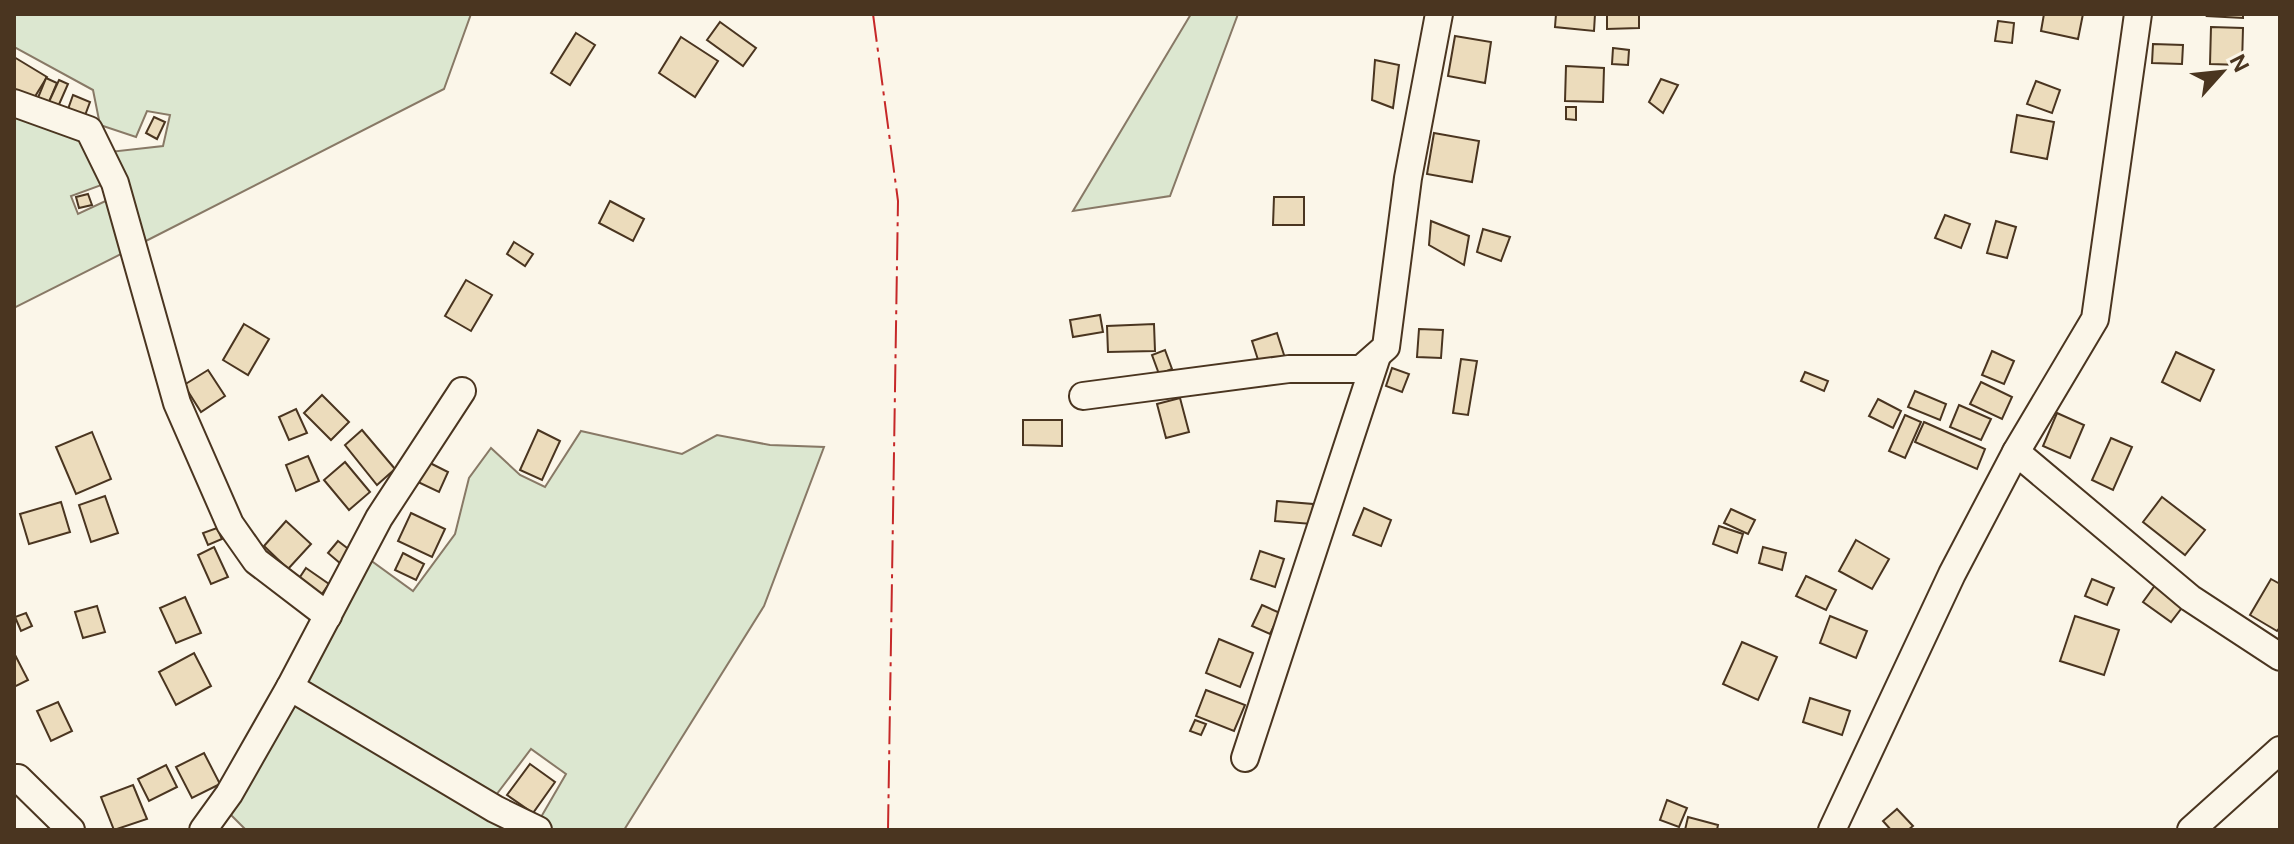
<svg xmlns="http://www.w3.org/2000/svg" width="2294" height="844" viewBox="0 0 2294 844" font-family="'DM Sans',sans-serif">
<rect width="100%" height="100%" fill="#fbf6e9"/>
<g fill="#dce7d0" stroke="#887966" stroke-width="2">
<polygon points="14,14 471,14 444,89 140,244 109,152 163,146 170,115 147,111 136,137 100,125 93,90 14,47"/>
<polygon points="1191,14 1238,14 1170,196 1073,211"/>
<polygon points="14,111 89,142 107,183 71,196 78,214 112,198 127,251 14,308"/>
<polygon points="581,431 682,454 717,435 770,445 824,447 764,606 624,830 551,830 537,824 566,774 531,749 493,799 293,687 366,557 413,591 455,534 469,478 491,448 520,475 545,487"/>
<polygon points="291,693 517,830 246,830 228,812"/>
</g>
<g fill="#ecdcbc" stroke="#4a3520" stroke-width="2">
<polygon points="1556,14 1595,14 1594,31 1555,27"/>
<polygon points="1607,14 1639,14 1639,28 1607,29"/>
<polygon points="2044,14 2083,14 2078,39 2041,31"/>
<polygon points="2208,14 2243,14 2243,18 2207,16"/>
<polygon points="1998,21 2014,23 2012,43 1995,41"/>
<polygon points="720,22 756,48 743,66 707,40"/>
<polygon points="2211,27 2243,28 2242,65 2210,64"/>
<polygon points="576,33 595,45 570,85 551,73"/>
<polygon points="1455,36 1491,42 1485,83 1448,76"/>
<polygon points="681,37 718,61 695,97 659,73"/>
<polygon points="2153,44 2183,45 2182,64 2152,63"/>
<polygon points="1613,48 1629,50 1628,65 1612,64"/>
<polygon points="14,57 47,77 31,103 14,92"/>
<polygon points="1375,60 1399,65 1393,108 1372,100"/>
<polygon points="1566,66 1604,68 1603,102 1565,101"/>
<polygon points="46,78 57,83 46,109 35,105"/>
<polygon points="1661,79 1678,85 1663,113 1649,102"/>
<polygon points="59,80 68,84 57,109 48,104"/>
<polygon points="2036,81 2060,90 2052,113 2027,104"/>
<polygon points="73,95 90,102 84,118 67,112"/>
<polygon points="1566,107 1576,107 1576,120 1566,119"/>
<polygon points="2017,115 2054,122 2047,159 2011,152"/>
<polygon points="154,117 165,122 157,139 146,133"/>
<polygon points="1434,133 1479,141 1472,182 1427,174"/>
<polygon points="88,194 92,205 79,208 76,197"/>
<polygon points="1274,197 1304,197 1304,225 1273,225"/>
<polygon points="610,201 644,219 633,241 599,223"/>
<polygon points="1945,215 1970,224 1961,248 1935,238"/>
<polygon points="1431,221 1469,236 1464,265 1429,245"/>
<polygon points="1996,221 2016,227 2007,258 1987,253"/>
<polygon points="1483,229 1510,237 1501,261 1477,252"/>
<polygon points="514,242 533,254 525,266 507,254"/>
<polygon points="466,280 492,295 471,331 445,316"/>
<polygon points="1100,315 1103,332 1073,337 1070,320"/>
<polygon points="244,324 269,339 248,375 223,360"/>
<polygon points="1154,324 1155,351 1108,352 1107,326"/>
<polygon points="1419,329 1443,330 1441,358 1417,357"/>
<polygon points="1277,333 1285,358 1260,366 1252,341"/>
<polygon points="1165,350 1172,369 1159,374 1152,355"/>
<polygon points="1992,351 2014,361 2004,384 1982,375"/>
<polygon points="2176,352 2214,370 2200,401 2162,382"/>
<polygon points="1461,359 1477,361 1468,415 1453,413"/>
<polygon points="1392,368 1409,374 1402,392 1386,386"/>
<polygon points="208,370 225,396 201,412 184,385"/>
<polygon points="1805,372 1828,381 1824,391 1801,381"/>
<polygon points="1981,382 2012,397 2002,419 1970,404"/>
<polygon points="1915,391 1946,404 1940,420 1908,407"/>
<polygon points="322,395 349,422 331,440 304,413"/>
<polygon points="1180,398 1189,432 1166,438 1157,404"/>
<polygon points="1878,399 1901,411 1893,428 1869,416"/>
<polygon points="1959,405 1991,419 1981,440 1950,427"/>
<polygon points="296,409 307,433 289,440 279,417"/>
<polygon points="2057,413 2084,425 2070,458 2043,446"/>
<polygon points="1905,415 1921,422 1905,458 1889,451"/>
<polygon points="1023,420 1062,420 1062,446 1023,445"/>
<polygon points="1924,422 1985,449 1977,469 1915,442"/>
<polygon points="362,430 395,469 377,485 345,445"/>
<polygon points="538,430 560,441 542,480 520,470"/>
<polygon points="92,432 111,479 76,494 56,447"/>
<polygon points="2111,438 2132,447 2113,490 2092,480"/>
<polygon points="308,456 319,481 296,491 286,465"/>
<polygon points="345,462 370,492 349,510 324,480"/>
<polygon points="428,462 448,472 439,492 418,482"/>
<polygon points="105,496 118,533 91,542 79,505"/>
<polygon points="2162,497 2205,530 2185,555 2143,522"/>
<polygon points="1277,501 1313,504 1312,524 1275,521"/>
<polygon points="61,502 70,532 29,544 20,514"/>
<polygon points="1364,508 1391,520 1381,546 1353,535"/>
<polygon points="1731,509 1755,520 1748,534 1724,523"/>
<polygon points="411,513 445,529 432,557 398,541"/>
<polygon points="286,521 311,544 288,569 264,546"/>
<polygon points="1719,526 1743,534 1737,553 1713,544"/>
<polygon points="217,528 222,539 208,545 203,533"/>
<polygon points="1856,540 1889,559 1872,589 1839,571"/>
<polygon points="338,541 351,551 341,564 328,553"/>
<polygon points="214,547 228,577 211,584 198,555"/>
<polygon points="1763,547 1786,553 1782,570 1759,563"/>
<polygon points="1260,551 1284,559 1275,587 1251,579"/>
<polygon points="403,553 424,564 416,580 395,570"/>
<polygon points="306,568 329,584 319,598 296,583"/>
<polygon points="1806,576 1836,590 1826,610 1796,596"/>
<polygon points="2092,579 2114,588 2107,605 2085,596"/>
<polygon points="2271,579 2280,584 2280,627 2277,631 2250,615"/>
<polygon points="2156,584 2184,605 2171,622 2143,602"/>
<polygon points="185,597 201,633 176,643 160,608"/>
<polygon points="1262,605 1280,613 1270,634 1252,626"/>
<polygon points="97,606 105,632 83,638 75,612"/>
<polygon points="26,613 32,626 21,631 15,617"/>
<polygon points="1830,616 1867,631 1856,658 1820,643"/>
<polygon points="2075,616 2119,630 2104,675 2060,661"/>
<polygon points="1219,639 1253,653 1240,687 1206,673"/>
<polygon points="1742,642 1777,657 1758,700 1723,684"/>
<polygon points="14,653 28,680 14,687"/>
<polygon points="194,653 211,686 176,705 159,672"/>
<polygon points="1206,690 1245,705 1234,731 1196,716"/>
<polygon points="1810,698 1850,711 1842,735 1803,722"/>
<polygon points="58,702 72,731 51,741 37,711"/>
<polygon points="1195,720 1206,724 1201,735 1190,731"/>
<polygon points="204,753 220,784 192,798 176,767"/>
<polygon points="530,764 555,782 533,813 507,795"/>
<polygon points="166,765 177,787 149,801 138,779"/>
<polygon points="133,785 147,819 114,830 101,797"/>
<polygon points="1667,800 1687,808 1679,827 1660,820"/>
<polygon points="1897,809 1913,826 1908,830 1891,830 1883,821"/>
<polygon points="1688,817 1718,825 1717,830 1685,830"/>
</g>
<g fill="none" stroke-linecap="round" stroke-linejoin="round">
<g stroke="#4a3520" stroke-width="30">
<g id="minor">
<polyline points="14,103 89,130 115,183 177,403 230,524 256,561 328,616"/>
<polyline points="1083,396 1289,369 1361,369 1386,347 1408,178 1439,14"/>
<polyline points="2016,452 2190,598 2280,657"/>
<polyline points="290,687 495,809 538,830"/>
<polyline points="1245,758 1377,356"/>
<polyline points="14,778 18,778 71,830"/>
<polyline points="203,830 229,794 290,687 379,518 462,391"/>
<polyline points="1832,830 1952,574 2016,452 2095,319 2138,14"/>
<polyline points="2191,830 2280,750"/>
</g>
</g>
<use href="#minor" stroke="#fbf6e9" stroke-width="26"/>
<polyline stroke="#c62828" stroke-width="2" stroke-dasharray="28 6 4 6" stroke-linecap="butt" points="873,14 898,201 888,830"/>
</g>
<rect width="2294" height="844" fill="none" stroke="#4a3520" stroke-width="32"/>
<g transform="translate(2222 72) rotate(63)" stroke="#fbf6e9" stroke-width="6" paint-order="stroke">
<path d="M0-6L14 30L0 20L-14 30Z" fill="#4a3520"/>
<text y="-12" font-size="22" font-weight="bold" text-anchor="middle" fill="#4a3520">N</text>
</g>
</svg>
